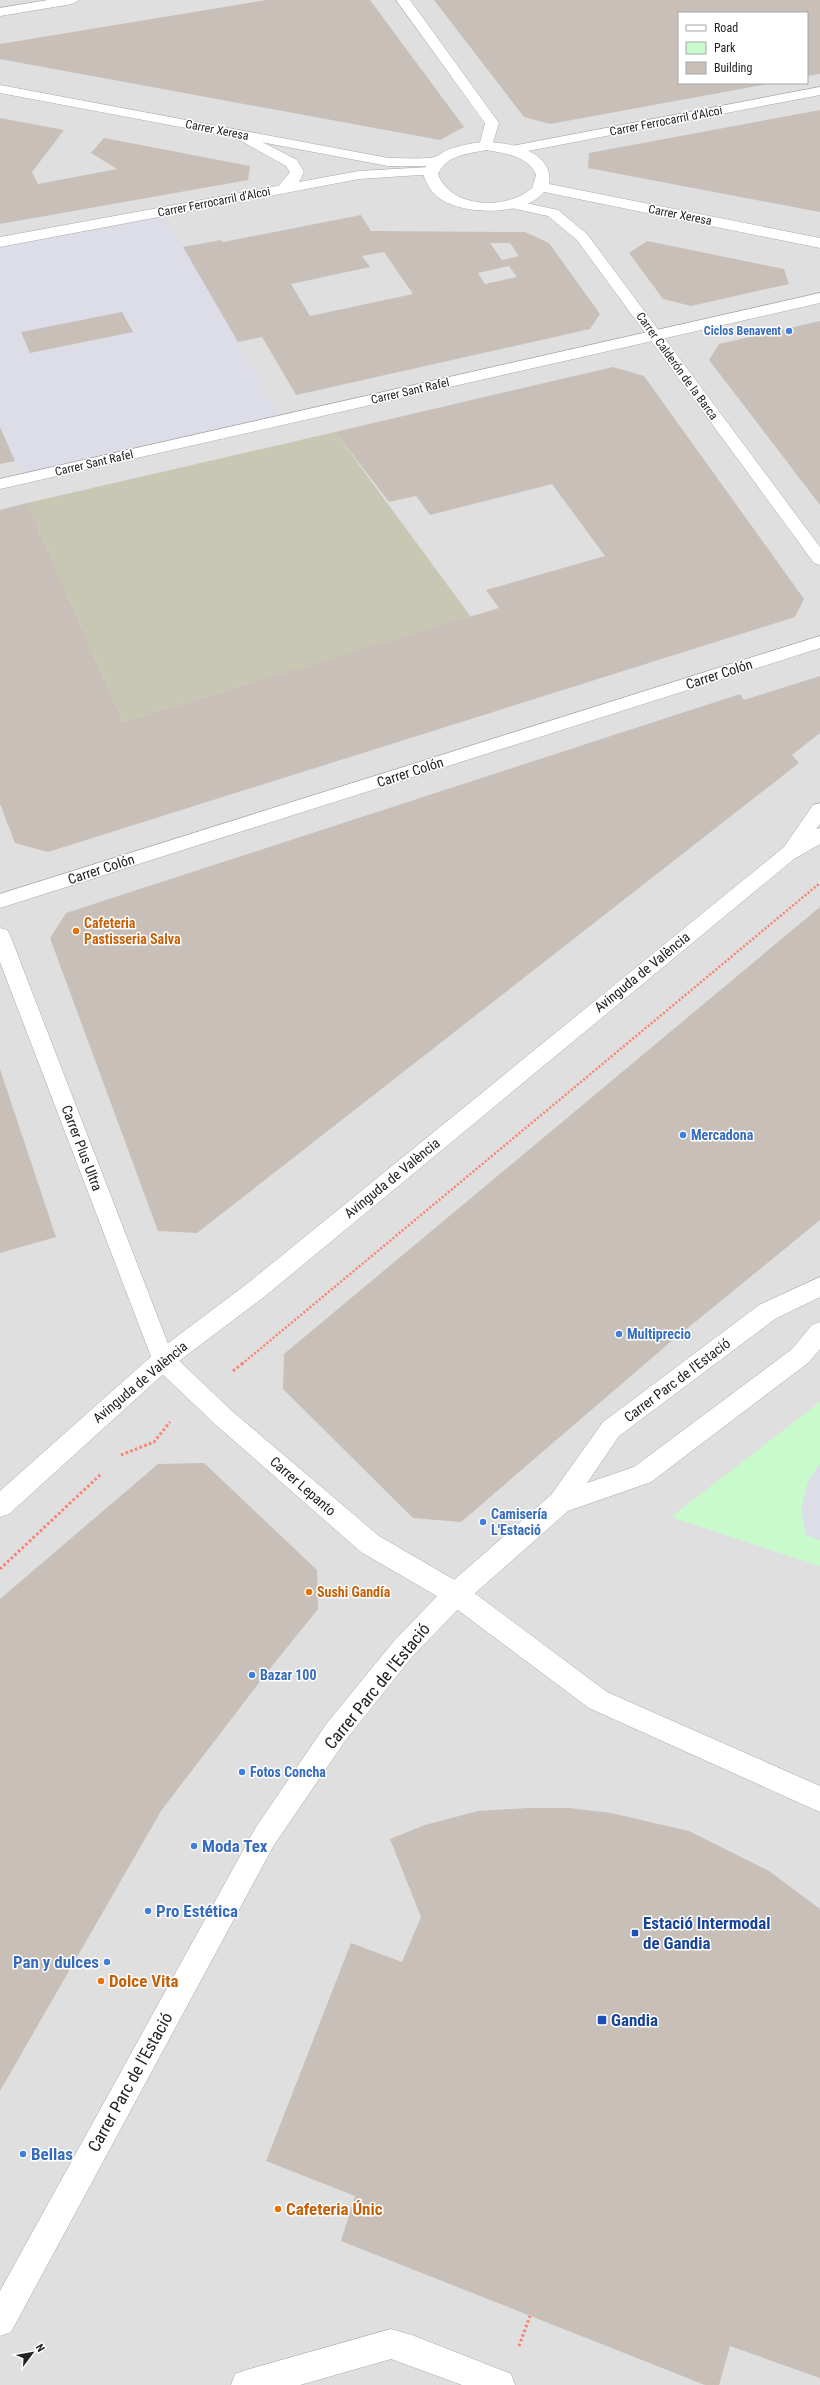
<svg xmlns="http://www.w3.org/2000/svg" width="820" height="2385" viewBox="0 0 820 2385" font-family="'Roboto Condensed',sans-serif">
<rect width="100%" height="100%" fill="#f2efe9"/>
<path fill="#e0dfdf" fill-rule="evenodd" d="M 0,0 L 820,0 L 820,2385 L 0,2385 ZM 679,13 L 807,13 L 807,83 L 679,83 Z"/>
<polygon fill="#c7c7b4" points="335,432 471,617 123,722 27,503"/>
<polygon fill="#c8facc" points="820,1402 820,1566 671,1517"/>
<g fill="#dddde8">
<polygon points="163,211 282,420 24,479 0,427 0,242"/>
<polygon points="820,1463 820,1540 806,1535 801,1508 808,1482"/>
</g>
<g fill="#c7bfb8" fill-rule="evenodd">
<polygon points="266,0 370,0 464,127 440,140 0,59 0,44"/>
<polygon points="434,0 820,0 820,74 807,76 807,13 679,13 679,83 768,84 550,124 524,117"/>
<polygon points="820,110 820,212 588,168 589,153"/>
<polygon points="0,118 64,130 32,172 38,184 117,169 91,153 104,138 250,166 248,180 0,224"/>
<path d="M 361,215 L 371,231 L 525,232 L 549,243 L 600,314 L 590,329 L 296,395 L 262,337 L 238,342 L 183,247 L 221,240 L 223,242 ZM 490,243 L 510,243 L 519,256 L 502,260 ZM 384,252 L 413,294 L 310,316 L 291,284 L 370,267 L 362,256 ZM 509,266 L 517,277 L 485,284 L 478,273 Z"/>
<polygon points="647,241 784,269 789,284 691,306 663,299 629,253"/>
<polygon points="122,312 133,332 30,353 21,332"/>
<polygon points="820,321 820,505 709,360 719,344"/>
<polygon points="613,367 644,376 804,599 795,617 48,852 15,843 0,804 0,510 27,503 123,722 499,608 486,590 605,556 552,484 430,515 416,496 389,502 335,432"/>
<polygon points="0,427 15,461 0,464"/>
<polygon points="820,676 820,733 792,755 799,763 197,1233 158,1231 50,938 66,913 740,694 744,700"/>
<polygon points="820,907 820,1220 667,1345 461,1522 413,1518 283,1389 284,1354"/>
<polygon points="0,1069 56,1237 0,1253"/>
<polygon points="204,1463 317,1570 318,1609 268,1671 161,1811 0,2091 0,1599 158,1464"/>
<polygon points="528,1808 569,1808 611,1813 689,1831 769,1871 820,1909 820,2378 730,2346 719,2385 705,2385 341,2241 355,2196 266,2161 351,1943 402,1962 421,1917 390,1839 425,1825 478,1811"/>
</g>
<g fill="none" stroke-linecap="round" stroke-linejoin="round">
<g stroke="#a9a9a9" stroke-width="1">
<g id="service">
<polygon points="239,130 297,160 304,172 299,182 288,192 278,192 276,189 290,172 286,166 234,137 232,134"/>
<polygon points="456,1583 465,1586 607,1692 820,1786 820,1812 589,1708 447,1602 444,1594 447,1586"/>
<polygon points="391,2329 412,2335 511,2374 515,2385 462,2385 391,2359 300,2385 231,2385 235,2374 246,2370"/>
</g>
</g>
<g stroke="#a9a9a9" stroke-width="1">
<g id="minor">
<polygon points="396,0 410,0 499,123 491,149 486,150 479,146 485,123"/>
<polygon points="820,87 820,95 512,154 505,150 512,146"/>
<polygon points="430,167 435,168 437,171 435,174 359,179 0,247 0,237 359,171"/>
<polygon points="512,200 558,210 587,234 820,547 820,565 814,563 577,240 548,216 507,207 505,204"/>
<polygon points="820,636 820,648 0,908 0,894"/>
<polygon points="0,928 7,930 10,935 172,1354 232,1411 379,1536 465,1586 468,1594 465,1602 456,1605 447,1602 361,1552 216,1425 155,1367 0,962"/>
</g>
</g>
<g stroke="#a9a9a9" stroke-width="1">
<g id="tertiary">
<polygon points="48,0 79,0 72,4 0,16 0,8"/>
<path d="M 0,85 L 388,158 C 402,158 417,159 431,158 C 439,157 445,149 453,148 C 463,145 476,142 486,142 C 511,142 555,153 549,184 L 820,238 L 820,248 L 544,192 C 525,216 466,215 442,200 C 432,194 427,185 423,174 L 426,166 L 388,166 L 0,93 ZM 486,150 C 504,153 529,156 536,175 L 532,188 C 506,211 450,208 438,174 C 447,155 467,154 486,150 Z"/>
<polygon points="820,293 820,303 0,489 0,479"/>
<polygon points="820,803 820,824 816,829 820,828 820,844 794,859 264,1297 171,1367 9,1514 0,1517 0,1491 155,1353 248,1283 784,847 813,805"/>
<polygon points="820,1277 820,1297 775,1319 619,1436 587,1483 634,1467 792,1349 812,1325 820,1322 820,1349 808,1363 651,1482 568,1511 465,1602 412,1657 345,1741 274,1845 11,2332 0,2336 0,2291 256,1827 327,1723 394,1641 447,1586 551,1495 603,1422 759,1305"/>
</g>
</g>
<polyline stroke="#fa8072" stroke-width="2.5" stroke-dasharray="2 2" stroke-linecap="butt" points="242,1364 820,883"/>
<g stroke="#fa8072" stroke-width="3" stroke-dasharray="2.5 2.5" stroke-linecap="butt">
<polyline points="233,1371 243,1363"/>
<polyline points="121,1455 154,1442 170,1422"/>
<polyline points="0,1569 101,1474"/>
<polyline points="519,2346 530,2316"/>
</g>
<use href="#service" fill="#fff" fill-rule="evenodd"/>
<use href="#minor" fill="#fff" fill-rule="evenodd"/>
<use href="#tertiary" fill="#fff" fill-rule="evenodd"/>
</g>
<g fill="#3f7fe0" stroke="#fff" stroke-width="1.5">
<circle cx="789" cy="331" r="4"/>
<circle cx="683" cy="1135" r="4"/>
<circle cx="619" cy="1334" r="4"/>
<circle cx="483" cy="1522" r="4"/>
<circle cx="252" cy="1675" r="4"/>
<circle cx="242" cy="1772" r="4"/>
<circle cx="194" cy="1846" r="4"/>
<circle cx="148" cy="1911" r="4"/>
<circle cx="107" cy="1962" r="4"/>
<circle cx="23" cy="2154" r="4"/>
</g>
<g fill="#e8710a" stroke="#fff" stroke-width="1.5">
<circle cx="76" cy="931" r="4"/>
<circle cx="309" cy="1592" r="4"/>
<circle cx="101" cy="1981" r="4"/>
<circle cx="278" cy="2209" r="4"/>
</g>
<g fill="#1a4fb4" stroke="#fff" stroke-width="1.5">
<rect x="631" y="1929" width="8" height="8" rx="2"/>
<rect x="597" y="2015" width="10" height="10" rx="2"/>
</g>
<g text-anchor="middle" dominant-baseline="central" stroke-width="3" stroke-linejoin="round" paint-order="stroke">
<g font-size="12" fill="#222" stroke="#fff">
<text transform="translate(666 121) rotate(-11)">Carrer Ferrocarril d'Alcoi</text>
<text transform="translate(217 130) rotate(11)">Carrer Xeresa</text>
<text transform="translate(214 202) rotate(-11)">Carrer Ferrocarril d'Alcoi</text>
<text transform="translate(680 215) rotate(11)">Carrer Xeresa</text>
<text transform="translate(677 366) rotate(54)">Carrer Calderón de la Barca</text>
<text transform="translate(410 391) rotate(-13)">Carrer Sant Rafel</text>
<text transform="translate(94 463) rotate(-13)">Carrer Sant Rafel</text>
</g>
<g font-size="12" font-weight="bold" fill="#366cbe" stroke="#fff" text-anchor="end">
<text x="781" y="331">Ciclos Benavent</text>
</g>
<g font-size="14" fill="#222" stroke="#fff">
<text transform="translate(719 674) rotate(-18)">Carrer Colón</text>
<text transform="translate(410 772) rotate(-18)">Carrer Colón</text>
<text transform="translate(101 869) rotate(-18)">Carrer Colón</text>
<text transform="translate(642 972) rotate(-39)">Avinguda de València</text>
<text transform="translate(82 1148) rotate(69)">Carrer Plus Ultra</text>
<text transform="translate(392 1178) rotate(-39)">Avinguda de València</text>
<text transform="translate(677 1380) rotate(-37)">Carrer Parc de l'Estació</text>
<text transform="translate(140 1382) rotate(-40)">Avinguda de València</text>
<text transform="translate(303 1486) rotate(41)">Carrer Lepanto</text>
</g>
<g font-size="14" font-weight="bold" fill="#c56008" stroke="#fff" text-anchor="start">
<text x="84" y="923">Cafeteria<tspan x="84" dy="16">Pastisseria Salva</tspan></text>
<text x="317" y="1592">Sushi Gandía</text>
</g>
<g font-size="14" font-weight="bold" fill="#366cbe" stroke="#fff" text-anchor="start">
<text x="691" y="1135">Mercadona</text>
<text x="627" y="1334">Multiprecio</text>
<text x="491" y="1514">Camisería<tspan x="491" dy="16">L'Estació</tspan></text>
<text x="260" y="1675">Bazar 100</text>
<text x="250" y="1772">Fotos Concha</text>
</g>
<g font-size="17" fill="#222" stroke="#fff">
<text transform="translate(377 1686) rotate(-51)">Carrer Parc de l'Estació</text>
<text transform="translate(130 2082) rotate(-61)">Carrer Parc de l'Estació</text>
</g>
<g font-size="17" font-weight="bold" fill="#366cbe" stroke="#fff" text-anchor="start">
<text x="202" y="1846">Moda Tex</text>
<text x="156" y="1911">Pro Estética</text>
<text x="99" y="1962" text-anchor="end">Pan y dulces</text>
<text x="31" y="2154">Bellas</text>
</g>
<g font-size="17" font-weight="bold" fill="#164399" stroke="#fff" text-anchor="start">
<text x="643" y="1923">Estació Intermodal<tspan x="643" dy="20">de Gandia</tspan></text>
<text x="611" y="2020">Gandia</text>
</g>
<g font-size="17" font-weight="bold" fill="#c56008" stroke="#fff" text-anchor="start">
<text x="109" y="1981">Dolce Vita</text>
<text x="286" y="2209">Cafeteria Únic</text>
</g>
</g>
<rect x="678" y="12" width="130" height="72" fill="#ffffff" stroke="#a7a7a7"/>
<rect x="686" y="25" width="20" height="6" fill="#ffffff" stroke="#a7a7a7"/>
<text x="714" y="32" font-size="12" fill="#222222">Road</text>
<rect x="686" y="42" width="20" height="12" fill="#c8facc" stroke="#a7a7a7"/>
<text x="714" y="52" font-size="12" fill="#222222">Park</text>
<rect x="686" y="62" width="20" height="12" fill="#c7bfb8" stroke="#a7a7a7"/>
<text x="714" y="72" font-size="12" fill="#222222">Building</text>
<g transform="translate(32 2353) rotate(58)" stroke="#ffffff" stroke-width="3" paint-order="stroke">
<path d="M0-3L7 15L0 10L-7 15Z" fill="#222222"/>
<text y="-6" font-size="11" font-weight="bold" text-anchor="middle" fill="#222222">N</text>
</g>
</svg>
